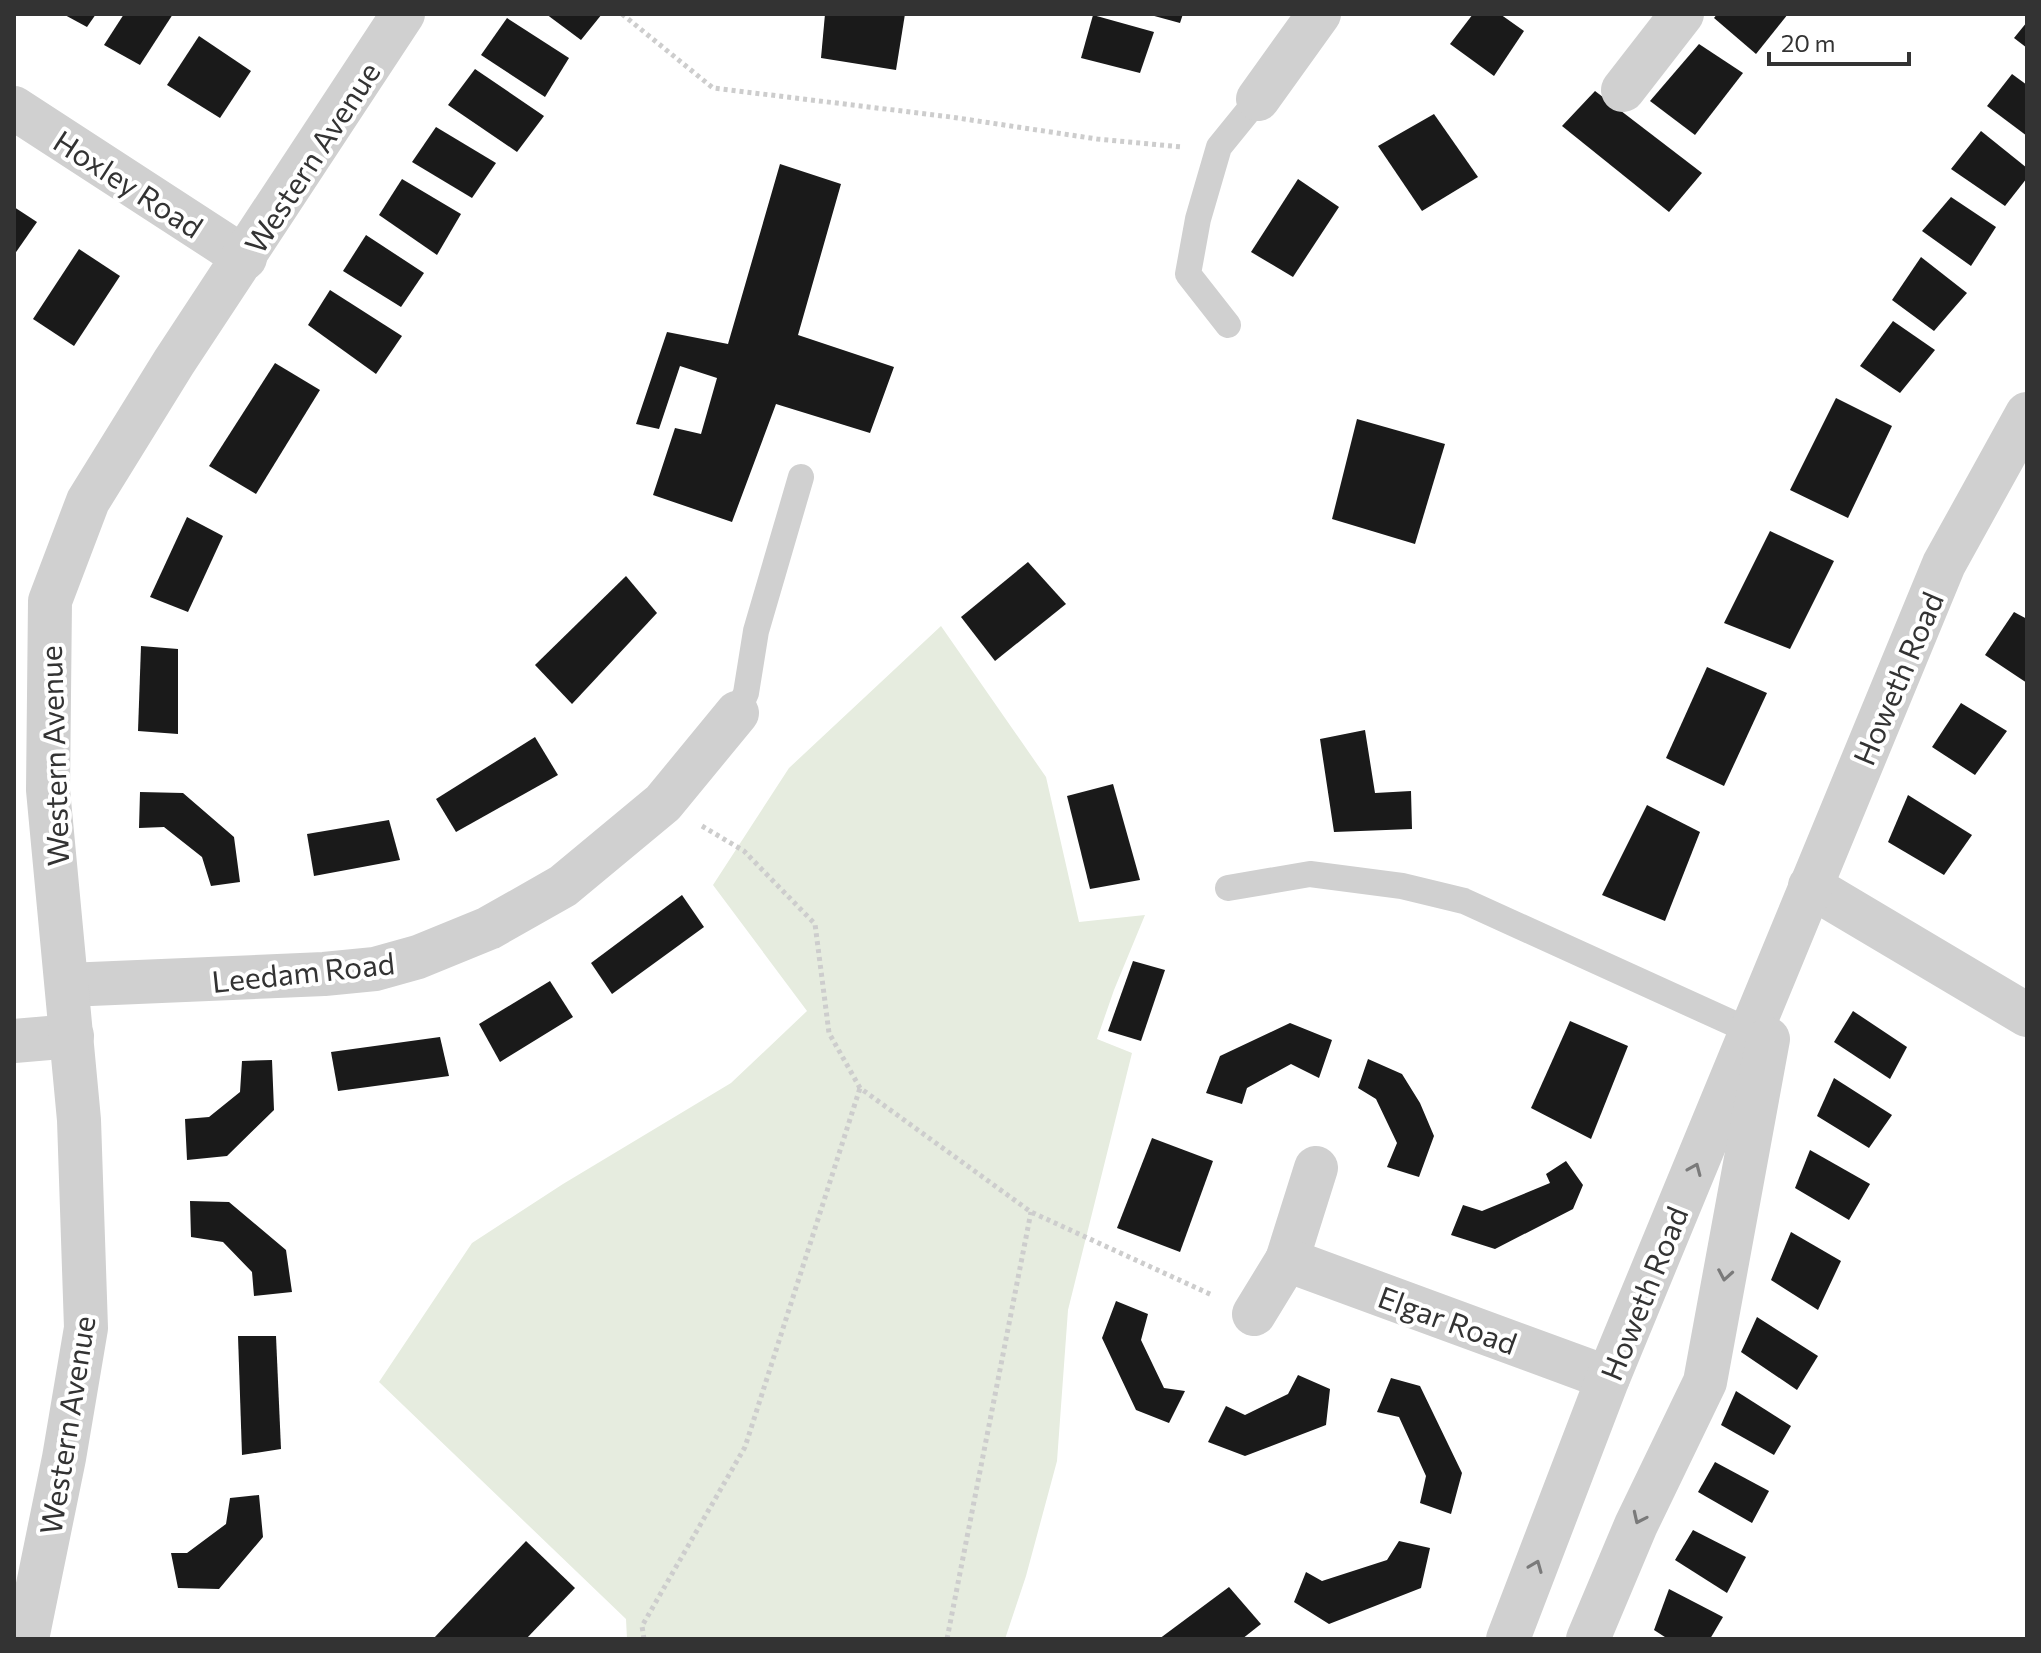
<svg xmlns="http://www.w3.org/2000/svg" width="2041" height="1653" viewBox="0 0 2041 1653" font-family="Commissioner,sans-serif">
<rect width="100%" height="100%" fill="#fff"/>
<polygon fill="#e6ecdf" points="941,626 1046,777 1079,922 1145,915 1114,990 1097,1039 1132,1053 1068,1310 1057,1461 1026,1576 1005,1639 627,1639 626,1619 379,1382 472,1243 563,1184 731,1083 807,1011 713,885 789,768"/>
<g fill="#1a1a1a">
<polygon points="63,14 96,14 87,27"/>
<polygon points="124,14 173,14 140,65 104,45"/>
<polygon points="546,14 602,14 581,40"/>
<polygon points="825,14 905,14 896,70 821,58"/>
<polygon points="1147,14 1183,14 1180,23"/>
<polygon points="1473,14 1500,14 1524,31 1494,76 1450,44"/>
<polygon points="1717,14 1788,14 1756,54 1714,18"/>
<polygon points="1093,15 1154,32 1140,73 1081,58"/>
<polygon points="507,18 569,58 545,97 481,55"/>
<polygon points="2027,22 2027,48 2014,38"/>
<polygon points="199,36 251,71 220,118 167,85"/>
<polygon points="1699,44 1743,73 1695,135 1650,101"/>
<polygon points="475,69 544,116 517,152 448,105"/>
<polygon points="2012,74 2027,85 2027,136 1987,106"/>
<polygon points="1595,91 1702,173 1669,212 1562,126"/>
<polygon points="1434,114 1478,177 1422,211 1378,146"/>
<polygon points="436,127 496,163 472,198 412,162"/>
<polygon points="1981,131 2027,168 2027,178 2005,206 1951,169"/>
<polygon points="780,164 841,184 798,335 894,367 870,433 776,404 732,522 653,495 675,428 701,434 717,378 680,366 659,429 636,424 667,332 728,344"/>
<polygon points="402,179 461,214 437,255 379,215"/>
<polygon points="1298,179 1339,207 1293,277 1251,252"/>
<polygon points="1951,197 1996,227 1971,266 1922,231"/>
<polygon points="14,207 37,222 14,255"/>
<polygon points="366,235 424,273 401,307 343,271"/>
<polygon points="79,249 120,276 74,346 33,319"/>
<polygon points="1921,257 1967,293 1934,331 1892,300"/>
<polygon points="330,290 402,336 376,374 308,325"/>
<polygon points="1893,321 1935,350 1900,393 1860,366"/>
<polygon points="275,363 320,390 256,494 209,466"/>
<polygon points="1836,398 1892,426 1848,518 1790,490"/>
<polygon points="1357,419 1445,444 1415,544 1332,519"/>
<polygon points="187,517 223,536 188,612 150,597"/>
<polygon points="1770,531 1834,561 1790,649 1724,623"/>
<polygon points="1028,562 1066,604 995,661 961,617"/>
<polygon points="626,576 657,613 572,704 535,665"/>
<polygon points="2014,612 2027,619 2027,683 1985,655"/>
<polygon points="141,646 178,649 178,734 138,731"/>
<polygon points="1707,667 1767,693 1724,786 1666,758"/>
<polygon points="1961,703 2007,731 1975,775 1932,747"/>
<polygon points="1365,730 1375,793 1411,791 1412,829 1334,832 1320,739"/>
<polygon points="535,737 558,775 456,832 436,799"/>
<polygon points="1113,784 1140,880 1090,889 1067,796"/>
<polygon points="140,792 183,793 234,837 240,882 211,886 202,857 164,827 139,828"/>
<polygon points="1908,795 1972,835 1944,875 1888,842"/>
<polygon points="1647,805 1700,832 1665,921 1602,895"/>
<polygon points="389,820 400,860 314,876 307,834"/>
<polygon points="682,895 704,927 612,994 591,963"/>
<polygon points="1133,961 1165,970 1141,1041 1108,1031"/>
<polygon points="550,981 573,1017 500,1062 479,1024"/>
<polygon points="1853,1011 1907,1047 1890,1079 1834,1042"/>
<polygon points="1570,1021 1628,1046 1591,1139 1531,1108"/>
<polygon points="1290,1023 1332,1040 1319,1078 1291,1064 1247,1088 1242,1104 1206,1093 1220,1056"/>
<polygon points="440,1037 449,1076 338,1091 331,1052"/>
<polygon points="1368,1059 1402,1074 1420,1103 1434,1136 1419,1177 1387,1167 1397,1143 1376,1099 1358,1088"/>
<polygon points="272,1060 274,1110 227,1156 187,1160 185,1119 209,1117 240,1092 242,1061"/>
<polygon points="1834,1078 1892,1115 1869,1148 1817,1116"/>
<polygon points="1152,1138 1213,1161 1180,1252 1117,1228"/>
<polygon points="1810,1150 1870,1184 1849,1220 1795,1188"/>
<polygon points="1566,1161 1583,1185 1573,1209 1495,1249 1451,1235 1463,1205 1482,1211 1550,1183 1546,1174"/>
<polygon points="190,1201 229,1202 286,1250 292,1292 254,1296 252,1272 223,1242 191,1237"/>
<polygon points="1791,1232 1841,1261 1818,1310 1771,1280"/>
<polygon points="1116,1301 1148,1314 1141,1340 1164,1388 1185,1391 1169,1423 1136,1410 1102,1338"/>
<polygon points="1757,1317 1818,1356 1797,1390 1741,1352"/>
<polygon points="238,1336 276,1336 281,1449 242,1455"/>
<polygon points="1298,1375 1330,1389 1326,1425 1245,1456 1208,1442 1226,1406 1245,1415 1288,1394"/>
<polygon points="1391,1378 1420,1386 1462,1473 1451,1514 1420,1503 1426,1476 1399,1417 1377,1412"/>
<polygon points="1736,1391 1791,1426 1774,1455 1721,1425"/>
<polygon points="1715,1462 1769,1491 1752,1523 1698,1492"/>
<polygon points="259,1495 263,1537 219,1589 178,1588 171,1553 187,1553 226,1524 230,1498"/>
<polygon points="1693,1530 1746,1557 1727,1593 1675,1560"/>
<polygon points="526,1541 575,1588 526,1639 433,1639"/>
<polygon points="1399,1541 1430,1548 1421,1588 1329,1624 1294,1602 1306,1572 1322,1581 1387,1560"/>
<polygon points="1229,1587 1261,1624 1242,1639 1159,1639"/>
<polygon points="1669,1589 1723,1617 1710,1639 1668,1639 1654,1630"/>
</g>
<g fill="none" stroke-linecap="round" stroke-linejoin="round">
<g stroke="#cdcdcd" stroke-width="5" stroke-dasharray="4 4" stroke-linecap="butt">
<polyline points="622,14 713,88 951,117 1097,139 1182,147"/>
<polyline points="702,826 744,851 815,924 829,1033 860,1088 1031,1212 1212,1295"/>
<polyline points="644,1639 642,1626 745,1447 860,1088"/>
<polyline points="947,1639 1031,1212"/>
</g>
<g stroke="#d0d0d0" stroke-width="26">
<polyline points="1228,325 1188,274 1198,219 1219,147 1258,99"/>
<polyline points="737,713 746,693 756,631 801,477"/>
<polyline points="1228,888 1310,874 1402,886 1464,901 1752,1032"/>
</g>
<g stroke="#d0d0d0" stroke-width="44">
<polyline points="1623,90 1682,14"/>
<polyline points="1258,99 1319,14"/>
<polyline points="14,108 245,258"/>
<polyline points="1810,886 2027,1015"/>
<polyline points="67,985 324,974 375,969 418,957 489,928 563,886 663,803 737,713"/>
<polyline points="14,1041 72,1036"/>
<polyline points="1287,1260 1316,1168"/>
<polyline points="1254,1314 1287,1260 1608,1378"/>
<polyline points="27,1639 64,1458 86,1328 79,1120 48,790 50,601 88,501 174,362 403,14"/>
<polyline points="1508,1639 1608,1378 1944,564 2027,414"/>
<polyline points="1588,1639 1636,1525 1705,1382 1768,1039"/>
</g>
</g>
<defs><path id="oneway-chevron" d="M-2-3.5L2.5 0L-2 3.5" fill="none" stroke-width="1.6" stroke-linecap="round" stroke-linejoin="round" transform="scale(2)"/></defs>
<g stroke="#7a7a7a">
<use href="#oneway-chevron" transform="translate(1695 1169) rotate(-67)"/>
<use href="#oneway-chevron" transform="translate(1725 1275) rotate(100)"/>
<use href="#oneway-chevron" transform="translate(1639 1518) rotate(115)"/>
<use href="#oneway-chevron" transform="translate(1536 1566) rotate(-68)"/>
</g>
<g text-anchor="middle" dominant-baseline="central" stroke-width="8" stroke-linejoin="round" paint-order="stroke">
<g font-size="30" fill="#333" stroke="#fff">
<text transform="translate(311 157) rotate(-57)">Western Avenue</text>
<text transform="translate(129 183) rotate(33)">Hoxley Road</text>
<text transform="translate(1897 678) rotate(-67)">Howeth Road</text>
<text transform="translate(53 756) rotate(-92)">Western Avenue</text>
<text transform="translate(303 971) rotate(-6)">Leedam Road</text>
<text transform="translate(1643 1293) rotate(-68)">Howeth Road</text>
<text transform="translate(1448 1319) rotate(20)">Elgar Road</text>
<text transform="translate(66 1425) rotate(-81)">Western Avenue</text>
</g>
</g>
<rect width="2041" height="1653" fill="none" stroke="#333333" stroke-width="32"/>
<path d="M1769 52v12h140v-12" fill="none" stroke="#333333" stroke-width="4"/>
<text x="1781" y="52" font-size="24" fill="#333333" stroke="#ffffff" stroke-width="6" paint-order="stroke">20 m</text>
</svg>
